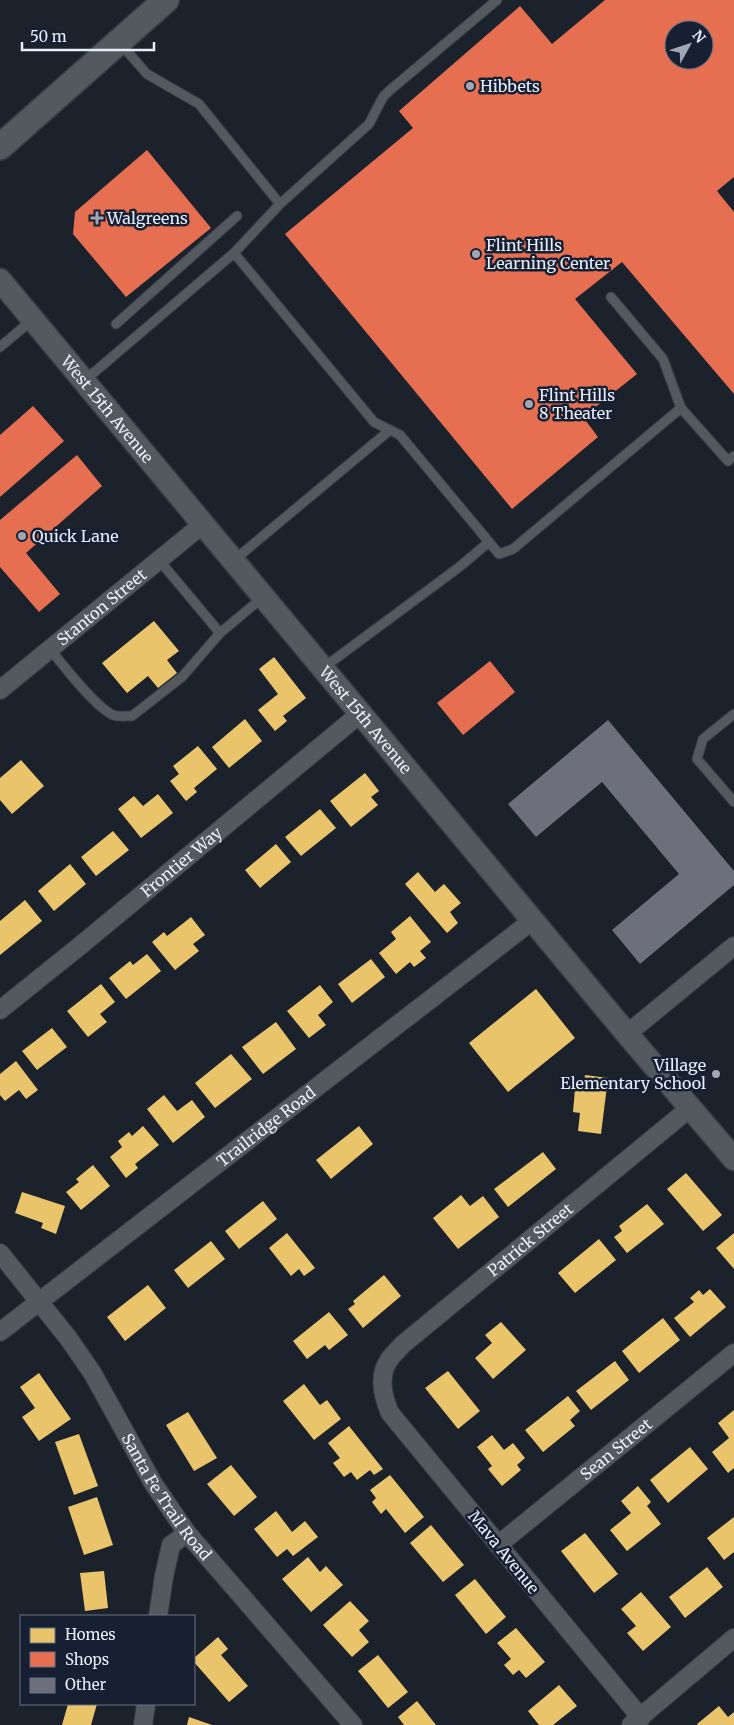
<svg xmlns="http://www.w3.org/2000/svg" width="734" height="1725" viewBox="0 0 734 1725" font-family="Merriweather,serif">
<rect width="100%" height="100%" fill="#1c222c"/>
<g fill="#e9c46a">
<polygon points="154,621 179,651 167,660 177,673 158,688 148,676 127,693 102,663"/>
<polygon points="274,657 306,698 283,716 287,721 275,731 258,710 278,694 259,669"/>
<polygon points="245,719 262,741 229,768 212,747"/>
<polygon points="198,746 217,769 194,788 197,792 186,801 170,781 179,774 173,766"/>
<polygon points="21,760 44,786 12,814 0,800 0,778"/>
<polygon points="365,773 379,791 371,797 378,805 351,827 330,801"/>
<polygon points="158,794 173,813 141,838 118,809 134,796 143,806"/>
<polygon points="320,809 336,828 301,856 285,837"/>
<polygon points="113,831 129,850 96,876 81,857"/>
<polygon points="276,844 291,862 260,888 245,870"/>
<polygon points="70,864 86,884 54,911 38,891"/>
<polygon points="418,872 435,892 444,884 461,903 450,912 458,923 447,933 405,884"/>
<polygon points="25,900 42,921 0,955 0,921"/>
<polygon points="410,916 431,942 420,951 426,958 414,967 410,962 396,974 379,953 396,939 391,932"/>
<polygon points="191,917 205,935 193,944 199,951 175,970 152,942 164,932 167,936"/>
<polygon points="147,954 161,971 126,999 109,978 130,961 133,965"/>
<polygon points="371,959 385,977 352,1003 338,984"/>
<polygon points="101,984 115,1002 100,1014 107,1022 88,1037 67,1011"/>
<polygon points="320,985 333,1002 318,1015 326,1025 309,1038 287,1011"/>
<polygon points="536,989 575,1038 508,1092 469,1043"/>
<polygon points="276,1022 296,1049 263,1074 242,1047"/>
<polygon points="52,1028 67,1047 37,1070 22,1051"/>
<polygon points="231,1054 252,1079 215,1108 195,1083"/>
<polygon points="16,1061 38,1090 26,1099 19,1090 5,1101 0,1095 0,1074"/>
<polygon points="585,1075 608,1078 601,1134 578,1131 580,1113 573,1112 575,1089 583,1090"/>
<polygon points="164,1095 177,1111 192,1100 205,1117 173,1143 147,1109"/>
<polygon points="143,1126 159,1145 135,1164 138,1168 126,1178 110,1157 122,1147 118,1141 129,1132 132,1136"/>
<polygon points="359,1126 373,1144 331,1179 316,1160"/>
<polygon points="543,1152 556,1169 508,1207 494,1189"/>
<polygon points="93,1165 110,1186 81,1210 66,1192 79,1182 76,1179"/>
<polygon points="686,1173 722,1215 703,1231 667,1189"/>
<polygon points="22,1192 65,1206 56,1234 41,1228 43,1223 15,1213"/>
<polygon points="461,1195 470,1206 483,1196 499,1217 458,1249 433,1218"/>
<polygon points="263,1201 277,1219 239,1249 225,1231"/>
<polygon points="647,1204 664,1224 627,1253 614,1237 622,1231 619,1226"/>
<polygon points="287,1233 315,1268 304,1276 299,1269 291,1276 269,1248"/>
<polygon points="734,1233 734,1269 716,1248"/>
<polygon points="599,1239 616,1260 575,1293 558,1273"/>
<polygon points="211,1241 225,1259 188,1288 174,1270"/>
<polygon points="384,1275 401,1296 363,1328 348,1309 355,1304 353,1301"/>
<polygon points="148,1285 166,1308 125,1341 107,1317"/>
<polygon points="710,1289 726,1307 690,1337 674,1318 694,1302 690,1298 699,1290 703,1295"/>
<polygon points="329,1312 348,1335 329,1350 325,1345 307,1359 293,1341"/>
<polygon points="663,1318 680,1340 639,1373 622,1351"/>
<polygon points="501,1322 526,1350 493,1379 475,1358 492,1343 485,1335"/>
<polygon points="615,1361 629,1380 591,1410 576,1391"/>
<polygon points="448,1371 480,1411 458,1429 425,1388"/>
<polygon points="39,1373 71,1419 39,1441 22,1417 35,1408 20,1387"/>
<polygon points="304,1384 320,1405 327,1400 341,1419 314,1440 283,1401"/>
<polygon points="568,1396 580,1411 570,1420 575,1426 543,1452 525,1430"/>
<polygon points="734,1410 734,1468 728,1473 712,1452 729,1438 718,1423"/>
<polygon points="188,1412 217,1458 194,1471 166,1425"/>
<polygon points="349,1426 383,1469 374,1475 370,1470 357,1480 351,1472 344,1477 333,1463 340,1458 328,1443"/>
<polygon points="79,1434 98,1486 74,1495 55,1442"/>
<polygon points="492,1435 504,1450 513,1443 525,1458 517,1465 521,1470 502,1486 488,1469 492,1466 477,1447"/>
<polygon points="690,1447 708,1469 668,1503 650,1480"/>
<polygon points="231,1465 257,1497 234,1516 207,1484"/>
<polygon points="390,1475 424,1517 405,1533 386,1509 381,1514 372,1502 376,1498 370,1490"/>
<polygon points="638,1486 651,1502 647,1506 661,1524 627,1551 610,1530 631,1513 621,1501"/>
<polygon points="97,1497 113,1545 84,1555 68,1507"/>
<polygon points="276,1511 292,1532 305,1521 318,1537 293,1556 287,1549 277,1557 254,1529"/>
<polygon points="734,1517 734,1552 724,1560 707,1538"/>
<polygon points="431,1525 464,1565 443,1582 410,1543"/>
<polygon points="585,1533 618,1574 594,1593 561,1551"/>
<polygon points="308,1557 320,1572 326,1566 343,1585 311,1612 282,1579"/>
<polygon points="707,1567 723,1587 685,1618 669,1597"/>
<polygon points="104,1571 108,1608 85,1611 80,1573"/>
<polygon points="475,1579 506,1617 486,1634 455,1595"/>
<polygon points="641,1592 671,1627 643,1651 627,1633 636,1626 621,1609"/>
<polygon points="350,1601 369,1621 359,1630 369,1642 352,1657 323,1625"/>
<polygon points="516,1628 545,1662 526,1678 519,1670 513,1675 504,1665 511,1659 497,1643"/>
<polygon points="218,1637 228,1649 221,1655 248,1686 229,1702 194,1662 194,1658"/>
<polygon points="378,1655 408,1692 388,1708 358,1671"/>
<polygon points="559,1685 577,1706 553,1725 539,1725 528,1711"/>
<polygon points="417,1701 436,1725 404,1725 398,1717"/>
<polygon points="68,1704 97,1704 91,1725 62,1725"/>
<polygon points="719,1706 728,1717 734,1712 734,1725 698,1725 697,1724"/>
<polygon points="189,1717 212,1725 187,1725"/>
</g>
<g fill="#e76f51" fill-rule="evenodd">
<path d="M 605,0 L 734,0 L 734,177 L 717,191 L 734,212 L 734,394 L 622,262 L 575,299 L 637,374 L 583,417 L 598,437 L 512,509 L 285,234 L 413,128 L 399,111 L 520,6 L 552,44 ZM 674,30 L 704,30 L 704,60 L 674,60 Z"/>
<polygon points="147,150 211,228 126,297 73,234 75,212"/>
<polygon points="33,406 64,441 0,497 0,435"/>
<polygon points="77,455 102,486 26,553 60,594 39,612 0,567 0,520"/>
<polygon points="490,661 515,692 463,735 437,703"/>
</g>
<polygon fill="#6d6f7c" points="608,720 734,871 734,885 640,964 612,930 679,874 602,782 536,837 508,804"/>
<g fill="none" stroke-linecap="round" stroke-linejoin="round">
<g stroke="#383d46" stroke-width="11">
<g id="service">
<polyline points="280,204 369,124 383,97 389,91 497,0"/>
<polyline points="234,253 374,422 400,435 499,554 513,549 519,544 681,408 728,461 734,456"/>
<polyline points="611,297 663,359 681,408"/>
<polyline points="116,324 237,216"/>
<polyline points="0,347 32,320"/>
<polyline points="84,381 234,253 280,204 199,104 147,74 120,43"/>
<polyline points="159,560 220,633 263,597"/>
<polyline points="233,561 390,430"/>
<path d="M 50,649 C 63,665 95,707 113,715 C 118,717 126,716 132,716 L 182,677 L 220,633"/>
<polyline points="323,668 458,568 489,542"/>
<polyline points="734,714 703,739 697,759 734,802"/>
</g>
</g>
<g stroke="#383d46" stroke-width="20">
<g id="minor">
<path id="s1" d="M 0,690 L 203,524"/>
<path id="s2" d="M 0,1010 L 81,945 L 361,713"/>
<polyline points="627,1034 734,946"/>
<path id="s3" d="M 0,1253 L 69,1339 L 93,1374 L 153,1483 L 187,1533 L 353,1725"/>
<path id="s4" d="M 0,1332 L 533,920"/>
<path id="s5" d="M 498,1545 L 734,1353"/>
<polyline points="158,1616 164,1576 171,1545 187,1533"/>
<path id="s6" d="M 641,1718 L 390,1413 C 383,1397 378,1376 389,1360 C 392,1355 398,1350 402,1345 L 690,1108"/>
<polyline points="143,1725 146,1704"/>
<polyline points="631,1725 734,1638"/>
</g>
</g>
<g stroke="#383d46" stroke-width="25">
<g id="tertiary">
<path id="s7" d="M 0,280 L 627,1034 L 734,1159"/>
</g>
</g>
<g stroke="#383d46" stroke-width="28">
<polyline id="secondary" points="0,147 166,0"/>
</g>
<use href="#service" stroke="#54585f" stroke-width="9"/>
<use href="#minor" stroke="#54585f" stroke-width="18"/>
<use href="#tertiary" stroke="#54585f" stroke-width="22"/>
<use href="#secondary" stroke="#54585f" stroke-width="25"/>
</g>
<g fill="#a0a7b3" stroke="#162032" stroke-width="2">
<circle cx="470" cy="86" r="5"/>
<path d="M94.5 210.5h5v5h5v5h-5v5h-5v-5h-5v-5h5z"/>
<circle cx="476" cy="254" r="5"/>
<circle cx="529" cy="404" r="5"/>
<circle cx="22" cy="536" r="5"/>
<circle cx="716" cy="1074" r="5"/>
</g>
<g text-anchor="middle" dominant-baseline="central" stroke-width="5" stroke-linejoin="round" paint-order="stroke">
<g font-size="16" fill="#e7eefb" stroke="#162032" text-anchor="start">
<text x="480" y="86">Hibbets</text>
<text x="107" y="218">Walgreens</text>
<text x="486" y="245">Flint Hills<tspan x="486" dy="18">Learning Center</tspan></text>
<text x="539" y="395">Flint Hills<tspan x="539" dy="18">8 Theater</tspan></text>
<text x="32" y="536">Quick Lane</text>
<text x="706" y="1065" text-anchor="end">Village<tspan x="706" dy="18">Elementary School</tspan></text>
</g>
<g font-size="16" fill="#e7eefb" stroke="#162032">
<text stroke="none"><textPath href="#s7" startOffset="168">West 15th Avenue</textPath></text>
<text stroke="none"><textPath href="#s1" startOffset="131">Stanton Street</textPath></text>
<text stroke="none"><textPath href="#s7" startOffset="572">West 15th Avenue</textPath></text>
<text stroke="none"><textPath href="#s2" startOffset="234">Frontier Way</textPath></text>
<text stroke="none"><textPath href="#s4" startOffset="336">Trailridge Road</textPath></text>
<text stroke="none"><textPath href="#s6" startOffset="636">Patrick Street</textPath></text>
<text stroke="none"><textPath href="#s5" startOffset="152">Sean Street</textPath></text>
<text stroke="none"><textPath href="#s3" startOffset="296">Santa Fe Trail Road</textPath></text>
<text transform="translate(504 1552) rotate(51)">Mava Avenue</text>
</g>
</g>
<rect x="20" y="1615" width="175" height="90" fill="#162032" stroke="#6a7282"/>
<rect x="30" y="1628" width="25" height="15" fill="#e9c46a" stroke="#6a7282"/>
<text x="65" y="1640" font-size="15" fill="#e7eefb">Homes</text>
<rect x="30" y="1652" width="25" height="15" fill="#e76f51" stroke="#6a7282"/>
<text x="65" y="1665" font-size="15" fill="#e7eefb">Shops</text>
<rect x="30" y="1678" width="25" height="15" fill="#6d6f7c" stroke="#6a7282"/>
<text x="65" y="1690" font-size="15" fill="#e7eefb">Other</text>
<g transform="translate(689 45) rotate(50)"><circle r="24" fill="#162032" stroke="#6a7282"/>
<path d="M0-4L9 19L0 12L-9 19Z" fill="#a0a7b3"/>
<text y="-8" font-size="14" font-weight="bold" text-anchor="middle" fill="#e7eefb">N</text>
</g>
<path d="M22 42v8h132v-8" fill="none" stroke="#e7eefb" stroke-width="2.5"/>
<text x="30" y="42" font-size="15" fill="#e7eefb" stroke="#162032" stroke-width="4" paint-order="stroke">50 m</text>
</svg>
